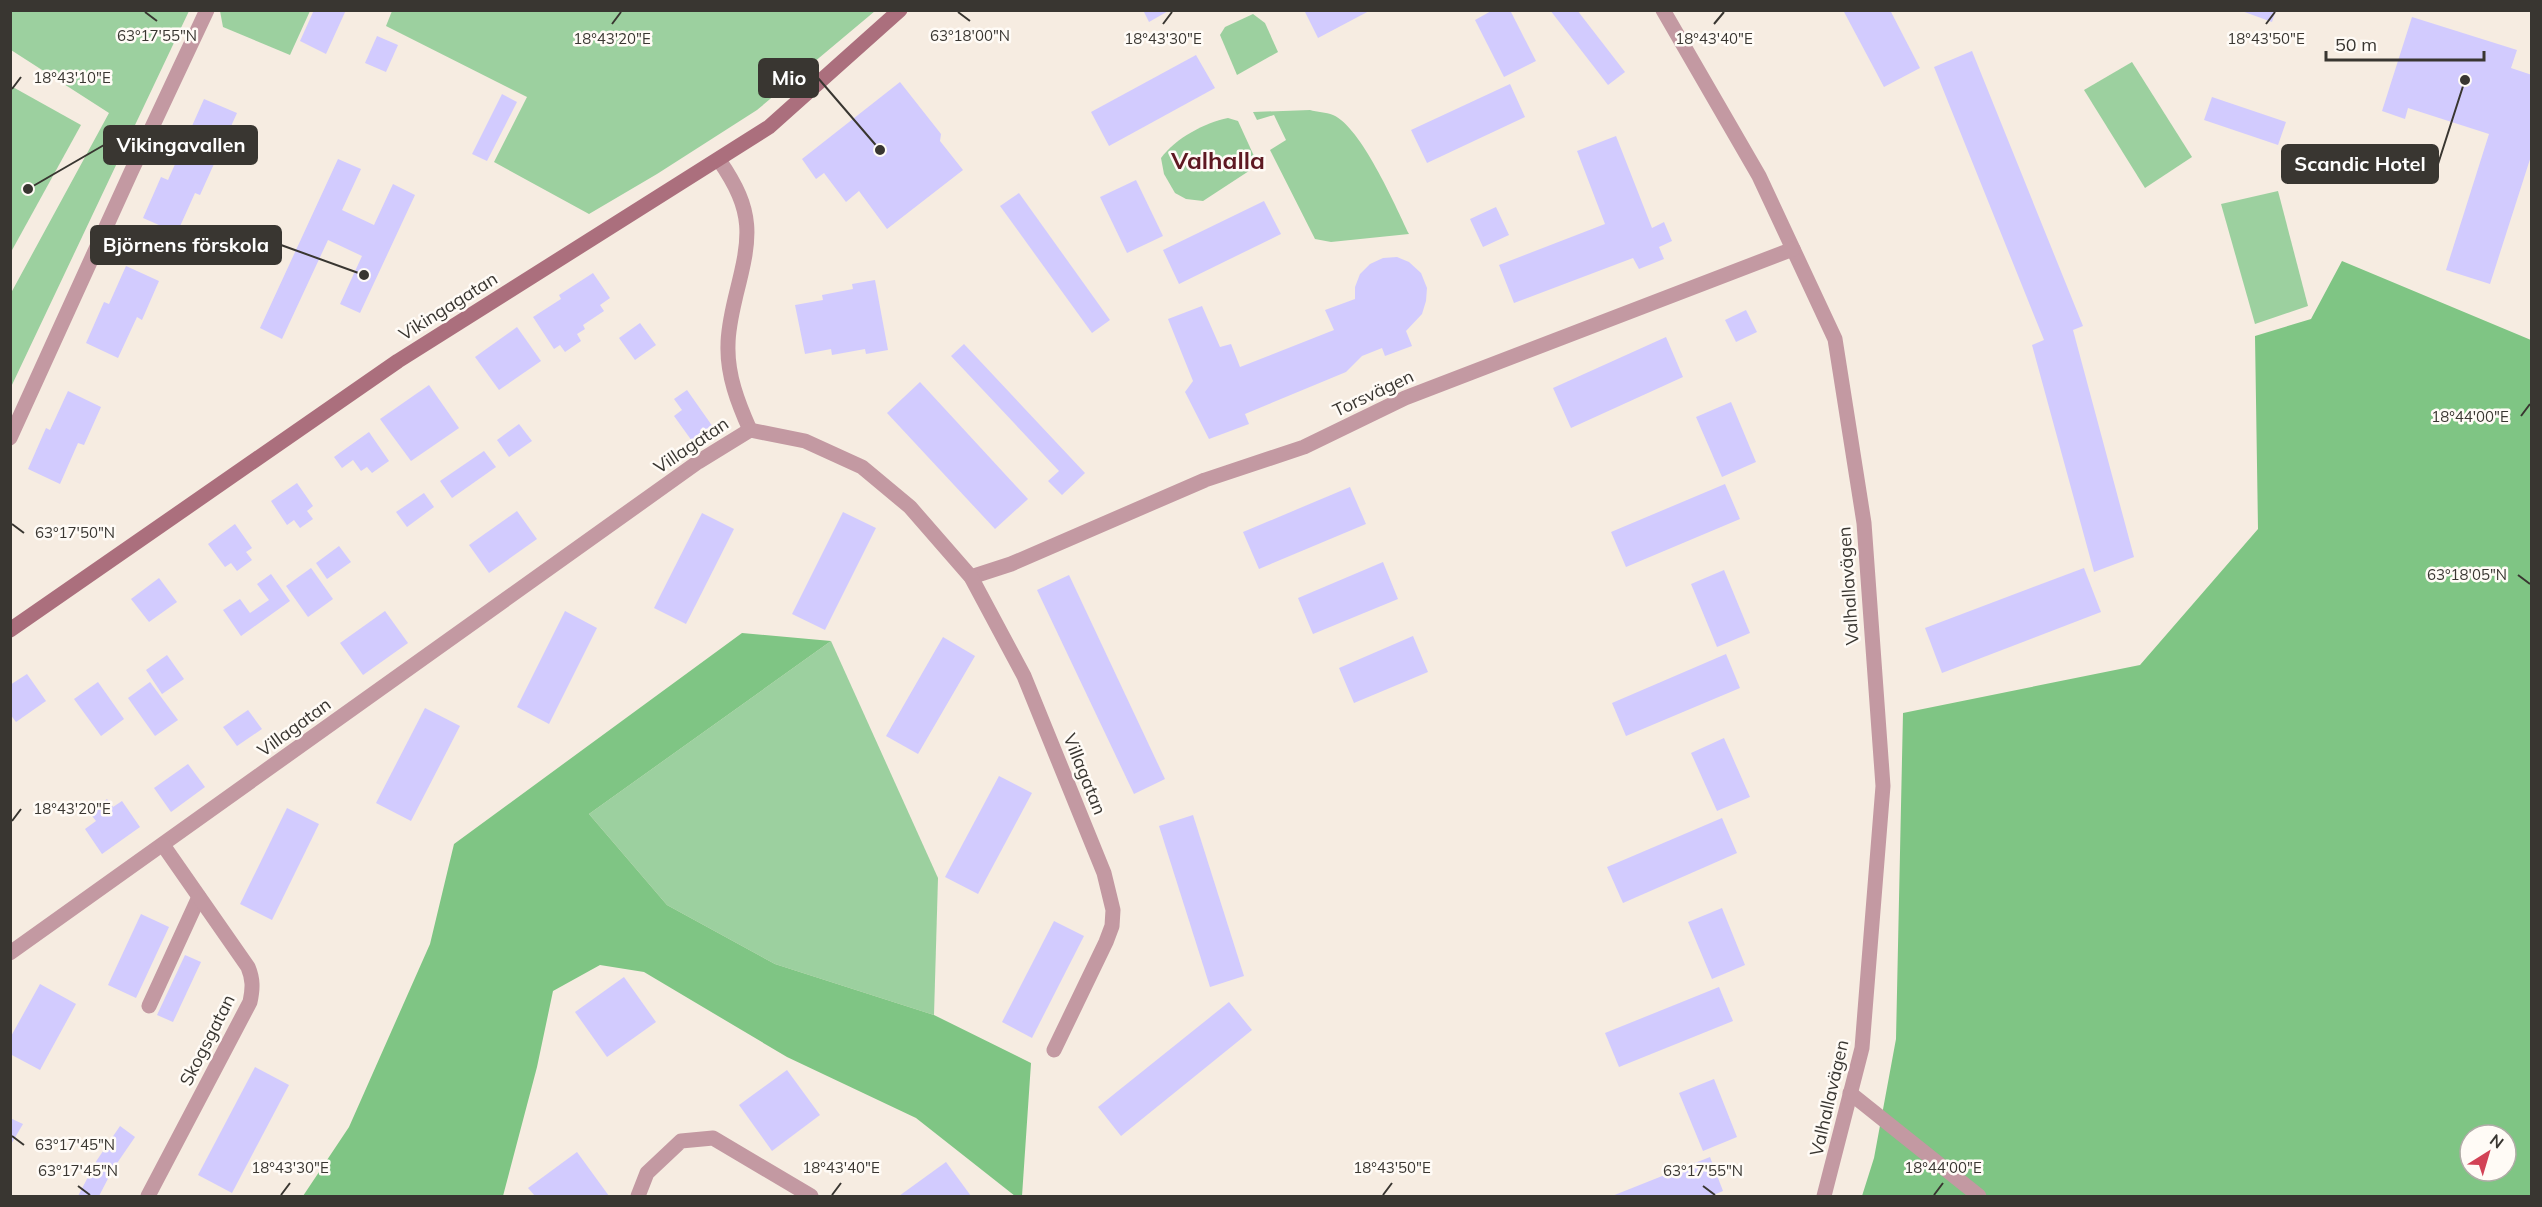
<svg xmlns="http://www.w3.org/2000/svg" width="2542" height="1207" viewBox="0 0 2542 1207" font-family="Mulish,sans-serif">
<rect width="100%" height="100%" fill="#f6ece1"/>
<g fill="#9cd09f">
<polygon points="11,10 189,11 11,387 11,293 109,113 11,50"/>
<polygon points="220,11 220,10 310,11 290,55 223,27"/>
<polygon points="392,11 392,10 875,11 757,110 657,174 589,214 494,162 527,97 386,26"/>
<polygon points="1253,14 1265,23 1278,52 1237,75 1220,35 1225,27"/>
<polygon points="2132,62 2192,157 2145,188 2084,90"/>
<polygon points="11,86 81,125 11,252"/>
<path d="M 1310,110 C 1317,112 1326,112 1333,115 C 1361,127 1395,205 1409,234 L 1331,242 L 1315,239 L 1270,150 L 1286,140 L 1274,115 L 1257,120 L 1253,112 Z"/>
<path d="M 1228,118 L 1238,121 L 1254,156 L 1252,169 L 1203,201 L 1186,199 L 1175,193 L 1164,174 L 1161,158 C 1176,138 1204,123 1228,118 Z"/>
<polygon points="2278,191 2308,306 2255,324 2221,204"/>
<polygon points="831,641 938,878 934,1015 775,964 667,905 589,814"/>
</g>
<g fill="#7fc584" fill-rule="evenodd">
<path d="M 2342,261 L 2531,340 L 2531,1196 L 1862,1196 L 1874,1158 L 1896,1039 L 1903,713 L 2140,665 L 2258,529 L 2255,336 L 2311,319 ZM 2470,1135 L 2506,1135 L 2506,1171 L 2470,1171 Z"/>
<polygon points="742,633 831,641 589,814 667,905 775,964 934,1015 1031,1063 1022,1196 1015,1196 916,1118 787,1057 644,972 600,965 553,991 537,1067 503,1196 303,1196 349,1127 430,944 454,844"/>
</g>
<g fill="#d2cbfe">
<polygon points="314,10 346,10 326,54 300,41"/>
<polygon points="1143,10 1170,10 1149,22"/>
<polygon points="1304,10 1371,10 1318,38"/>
<polygon points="1493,10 1510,10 1536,61 1504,77 1475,20"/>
<polygon points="1550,10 1577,10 1625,72 1608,85"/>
<polygon points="1843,10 1890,10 1920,68 1884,87"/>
<polygon points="2239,10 2276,10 2272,22"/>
<polygon points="2412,17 2517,50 2511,68 2532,75 2532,153 2490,284 2446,270 2489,134 2408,108 2405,119 2382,111"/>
<polygon points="377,36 398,45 386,72 365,63"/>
<polygon points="1972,51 2083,326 2073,330 2134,557 2094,572 2032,345 2044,340 1934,67"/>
<polygon points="1196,55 1215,88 1109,146 1091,112"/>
<polygon points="900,82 941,134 940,141 963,170 887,229 859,191 846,202 824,173 816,179 802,159"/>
<polygon points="1510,84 1525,117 1427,163 1411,130"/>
<polygon points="502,94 517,102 487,161 472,154"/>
<polygon points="2212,97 2286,122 2278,145 2204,120"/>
<polygon points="204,99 237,113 200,195 195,193 177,233 143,218 161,177 168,180"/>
<polygon points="1616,136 1652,228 1664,222 1672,241 1659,247 1664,259 1639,269 1633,258 1514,303 1499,265 1605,224 1577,151"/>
<polygon points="338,159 361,169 342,210 374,225 393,184 415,195 360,313 340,304 362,256 328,240 282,339 260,328"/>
<polygon points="1136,180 1163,236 1127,253 1100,197"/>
<polygon points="1019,193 1110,320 1092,333 1000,206"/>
<polygon points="1264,201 1281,234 1179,284 1163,250"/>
<polygon points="1496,207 1509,235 1483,247 1470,219"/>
<polygon points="1397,257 1409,262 1421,273 1427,288 1426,301 1422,314 1406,331 1412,346 1385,356 1382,348 1362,356 1346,372 1245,414 1249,424 1209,439 1185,392 1193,381 1168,319 1202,306 1220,347 1231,344 1240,367 1334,330 1325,310 1355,299 1355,287 1360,274 1370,264 1383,258"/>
<polygon points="126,266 159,281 142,320 137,317 118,358 86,343 104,302 109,304"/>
<polygon points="593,273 610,298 600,305 604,311 583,325 585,329 577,334 581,341 565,352 560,345 554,349 533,317 561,299 559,295"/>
<polygon points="875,280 888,350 866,354 865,349 832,355 831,349 805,354 795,305 823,300 822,295 853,289 852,284"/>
<polygon points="1746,310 1757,332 1736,342 1725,320"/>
<polygon points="640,323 656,345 635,360 619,338"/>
<polygon points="517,327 541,361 499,390 475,357"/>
<polygon points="1666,337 1683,377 1571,428 1553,388"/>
<polygon points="964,344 1085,473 1062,495 1048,481 1059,471 951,356"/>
<polygon points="920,382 1028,499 995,529 887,413"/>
<polygon points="429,385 459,428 411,461 380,419"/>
<polygon points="687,390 713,427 692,441 674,416 682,410 674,399"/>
<polygon points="68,391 101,407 84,445 78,443 60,484 28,469 46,428 50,430"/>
<polygon points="1731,402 1756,462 1722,477 1696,417"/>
<polygon points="519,424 532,441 509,457 497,440"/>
<polygon points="369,432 389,461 372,473 367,467 361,471 353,460 342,468 334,457"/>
<polygon points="484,451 496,467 452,498 440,481"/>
<polygon points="297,483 313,506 307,511 313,519 300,528 294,520 287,525 271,501"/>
<polygon points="1725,484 1740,519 1626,567 1611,532"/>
<polygon points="1350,487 1366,524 1259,569 1243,532"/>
<polygon points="424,493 434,507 407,527 396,512"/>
<polygon points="517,511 537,539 489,573 469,545"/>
<polygon points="843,512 876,528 825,630 792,614"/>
<polygon points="702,513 734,529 686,624 654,608"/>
<polygon points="235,524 252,548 246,552 252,560 237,571 231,563 225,567 208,544"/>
<polygon points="339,546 351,562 327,579 316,563"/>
<polygon points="1383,562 1398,599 1313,634 1298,598"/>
<polygon points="311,568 333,599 308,617 286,586"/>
<polygon points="2084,568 2101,612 1942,673 1925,628"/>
<polygon points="1724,570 1750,633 1717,647 1691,584"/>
<polygon points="271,574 290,601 241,636 223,610 240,599 250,613 269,600 257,584"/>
<polygon points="1069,575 1165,779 1134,794 1037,590"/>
<polygon points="159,578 177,602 149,622 131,599"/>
<polygon points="385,611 408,643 363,675 340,643"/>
<polygon points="565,611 597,628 549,724 517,707"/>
<polygon points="1413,636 1428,672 1354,703 1339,668"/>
<polygon points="943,637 975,656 918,754 886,736"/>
<polygon points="1726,654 1740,688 1626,736 1612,703"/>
<polygon points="167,655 184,679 162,694 146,670"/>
<polygon points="27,674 46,701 16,722 10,714 10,685"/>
<polygon points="98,682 124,719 101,736 74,699"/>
<polygon points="150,682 178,720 155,736 128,698"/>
<polygon points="425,708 460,726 411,821 376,803"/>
<polygon points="248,710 262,729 237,746 223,727"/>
<polygon points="1724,738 1750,797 1717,811 1691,753"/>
<polygon points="188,764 205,787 171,812 154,788"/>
<polygon points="999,776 1032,793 978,894 945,877"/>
<polygon points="107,799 113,807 122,801 140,827 102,854 85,829 96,821 89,812"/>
<polygon points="287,808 319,824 272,920 240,904"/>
<polygon points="1193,815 1244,976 1210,987 1159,826"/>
<polygon points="1722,818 1737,853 1623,903 1607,867"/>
<polygon points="1722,908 1745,965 1712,979 1688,922"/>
<polygon points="141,914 169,927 136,998 108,985"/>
<polygon points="1054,921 1084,936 1032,1038 1002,1022"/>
<polygon points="185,955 201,962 173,1022 157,1015"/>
<polygon points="624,977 656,1022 607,1057 575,1012"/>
<polygon points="40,984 76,1004 40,1070 10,1054 10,1038"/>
<polygon points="1719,987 1733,1021 1619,1067 1605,1033"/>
<polygon points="1229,1002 1252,1030 1121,1136 1098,1107"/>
<polygon points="255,1067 289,1085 232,1193 198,1175"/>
<polygon points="787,1070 820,1115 772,1151 739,1105"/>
<polygon points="1714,1079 1737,1137 1703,1151 1679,1093"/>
<polygon points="10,1118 23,1124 10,1146"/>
<polygon points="120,1126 135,1137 113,1169 99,1196 78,1196 97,1160"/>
<polygon points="577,1152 609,1196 535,1196 528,1188"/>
<polygon points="1710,1157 1723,1191 1711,1196 1612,1196"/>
<polygon points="946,1162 971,1196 899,1196"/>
</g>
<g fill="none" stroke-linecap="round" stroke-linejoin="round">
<g stroke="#c399a2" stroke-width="15">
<polyline points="1663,10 1759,176 1835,339 1864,523 1883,786 1862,1048 1824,1196"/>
<path d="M 719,160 C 755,212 751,236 736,295 C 732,312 728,328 728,345 C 727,375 738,403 750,430"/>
<polyline points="10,438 131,172 207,10"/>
<polyline points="971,577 1011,564 1205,480 1304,447 1405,398 1793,249"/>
<polyline points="10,953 698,462 750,430 805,441 862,467 910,507 971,577 1024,676 1104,873 1113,910 1112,926 1106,942 1054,1050"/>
<polyline points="149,1006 199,897"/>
<polyline points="1850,1093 1979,1196"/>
<path d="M 148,1196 L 250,1002 C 253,988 253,979 248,967 L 163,845"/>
<polyline points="638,1196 647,1173 681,1141 713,1138 811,1196"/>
</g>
<polyline stroke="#ab6f7d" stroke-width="15" points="10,630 398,361 769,127 900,10"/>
</g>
<path fill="none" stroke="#393631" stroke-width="2" d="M 145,12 L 157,21M 958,12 L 970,21M 612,24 L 621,12M 1163,24 L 1172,12M 1714,24 L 1724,12M 2266,24 L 2275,12M 12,89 L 21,77M 2521,416 L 2530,404M 12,524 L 24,533M 2518,575 L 2530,584M 12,821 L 21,809M 12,1136 L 24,1145M 78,1186 L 90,1195M 1703,1186 L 1715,1195M 281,1195 L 290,1183M 832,1195 L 841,1183M 1383,1195 L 1392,1183M 1934,1195 L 1943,1183"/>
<g text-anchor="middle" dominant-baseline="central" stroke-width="5" stroke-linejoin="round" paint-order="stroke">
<g font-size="18" fill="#393631" stroke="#fffbf6">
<text transform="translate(448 306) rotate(-32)">Vikingagatan</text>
<text transform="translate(1373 393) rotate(-25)">Torsvägen</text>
<text transform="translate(691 445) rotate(-34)">Villagatan</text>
<text transform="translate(1848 586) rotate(-94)">Valhallavägen</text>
<text transform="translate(294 727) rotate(-36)">Villagatan</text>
<text transform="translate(1085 774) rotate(68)">Villagatan</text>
<text transform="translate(207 1040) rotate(-63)">Skogsgatan</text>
<text transform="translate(1829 1098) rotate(-77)">Valhallavägen</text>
</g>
<g font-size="24" font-weight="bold" fill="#5e1922" stroke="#fffbf6">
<text x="1218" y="160">Valhalla</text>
</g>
</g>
<g font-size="15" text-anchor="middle" fill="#393631" stroke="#fffbf6" stroke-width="5" stroke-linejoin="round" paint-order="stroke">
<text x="157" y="41">63°17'55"N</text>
<text x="970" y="41">63°18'00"N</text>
<text x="612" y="44">18°43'20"E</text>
<text x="1163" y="44">18°43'30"E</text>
<text x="1714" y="44">18°43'40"E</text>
<text x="2266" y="44">18°43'50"E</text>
<text x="72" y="83">18°43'10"E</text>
<text x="2470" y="422">18°44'00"E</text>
<text x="75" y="538">63°17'50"N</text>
<text x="2467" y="580">63°18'05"N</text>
<text x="72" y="814">18°43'20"E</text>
<text x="75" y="1150">63°17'45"N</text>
<text x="290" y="1173">18°43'30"E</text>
<text x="841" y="1173">18°43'40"E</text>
<text x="1392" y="1173">18°43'50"E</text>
<text x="1943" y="1173">18°44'00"E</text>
<text x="78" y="1176">63°17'45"N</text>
<text x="1703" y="1176">63°17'55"N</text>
</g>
<path fill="none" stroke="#393631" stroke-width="2" d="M880 150L818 78M28 189L104 145M2465 80L2438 164M364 275L281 245"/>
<g fill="#393631" stroke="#fffbf6" stroke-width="2">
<circle cx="880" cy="150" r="6"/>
<circle cx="28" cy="189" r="6"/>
<circle cx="2465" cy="80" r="6"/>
<circle cx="364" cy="275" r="6"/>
</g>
<g fill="#393631" stroke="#393631" stroke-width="2">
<rect x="759" y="59" width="59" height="38" rx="6"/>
<rect x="104" y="126" width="153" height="38" rx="6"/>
<rect x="2282" y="145" width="156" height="38" rx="6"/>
<rect x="91" y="226" width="190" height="38" rx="6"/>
</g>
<g font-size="20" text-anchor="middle" font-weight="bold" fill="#fff">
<text x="789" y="85">Mio</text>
<text x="181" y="152">Vikingavallen</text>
<text x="2360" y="171">Scandic Hotel</text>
<text x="186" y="252">Björnens förskola</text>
</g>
<rect width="2542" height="1207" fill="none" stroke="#393631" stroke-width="24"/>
<g transform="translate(2488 1153) rotate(37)"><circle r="28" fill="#fffbf6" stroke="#b0aca7" stroke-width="1.5"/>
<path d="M0-4.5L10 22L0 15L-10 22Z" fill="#d24256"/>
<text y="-9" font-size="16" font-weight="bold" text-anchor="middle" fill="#393631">N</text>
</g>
<path d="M2326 51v9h158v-9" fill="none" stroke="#393631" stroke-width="3"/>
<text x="2335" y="51" font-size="18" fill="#393631" stroke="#fffbf6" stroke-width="4.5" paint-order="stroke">50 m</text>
</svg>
